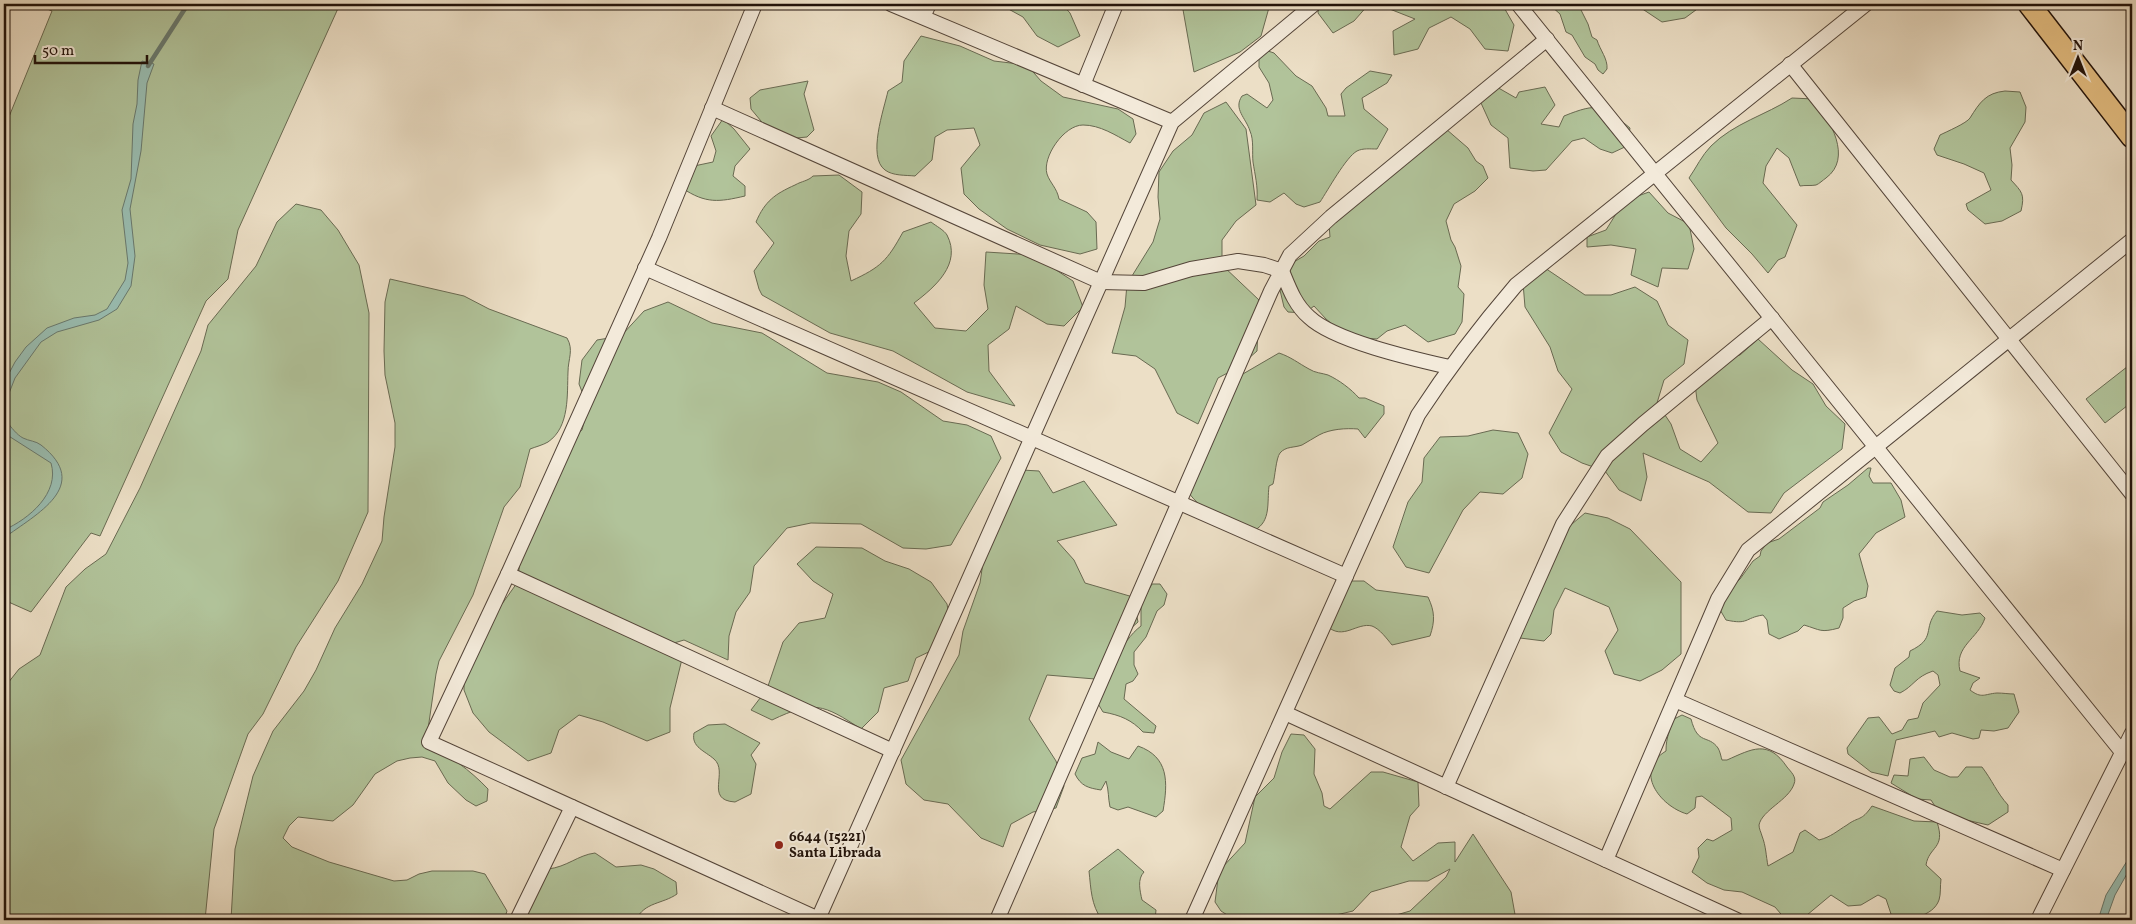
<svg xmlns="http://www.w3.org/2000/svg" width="2136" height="924" viewBox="0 0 2136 924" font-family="Vollkorn,serif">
<rect width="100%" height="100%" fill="#ecdfc6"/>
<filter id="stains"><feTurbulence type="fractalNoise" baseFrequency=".004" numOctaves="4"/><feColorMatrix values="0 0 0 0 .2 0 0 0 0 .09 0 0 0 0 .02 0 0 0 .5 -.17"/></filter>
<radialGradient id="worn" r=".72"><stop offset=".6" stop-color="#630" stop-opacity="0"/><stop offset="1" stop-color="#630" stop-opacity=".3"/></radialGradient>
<g fill="#b1c39a" stroke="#696a52">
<polygon points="35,4 340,4 238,230 228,279 206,301 100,536 91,533 31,612 4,600 4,129 52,11"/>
<polygon points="1002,4 1062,4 1070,13 1080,36 1058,47 1037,36 1023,17 1003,6"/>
<polygon points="1182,4 1270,4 1261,36 1240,52 1194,72"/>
<polygon points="1319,4 1369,4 1354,21 1333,33 1318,13"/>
<polygon points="1377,4 1502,4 1514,25 1508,51 1485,49 1470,29 1451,17 1429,28 1418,49 1394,55 1393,31 1415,19"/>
<path d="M 1553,4 L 1568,4 L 1580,8 L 1588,24 L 1592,37 L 1597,40 C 1600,50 1608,59 1607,69 L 1603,74 L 1598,70 L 1595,64 L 1585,57 L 1572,35 L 1566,32 L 1560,14 L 1551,6 Z"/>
<polygon points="1642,4 1704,4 1685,18 1662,22 1641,8"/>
<path d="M 921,36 L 960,46 L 994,61 L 1027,65 L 1041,81 L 1063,97 L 1118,109 L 1133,119 L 1136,134 L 1130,143 C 1115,135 1100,125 1083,125 C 1064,125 1042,157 1047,174 C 1050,183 1057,188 1059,199 L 1087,212 L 1096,222 L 1097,249 L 1080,254 L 1040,245 L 1007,229 L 979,209 L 964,194 L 961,168 L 980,145 L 974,128 L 947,130 L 935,137 L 932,160 L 915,176 C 905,175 893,176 885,170 C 867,157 884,109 888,91 L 902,82 L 904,61 Z"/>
<path d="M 1259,48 L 1274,53 L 1296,76 L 1312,86 L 1326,108 L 1328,116 L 1345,116 L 1341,94 L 1346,88 L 1370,71 L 1392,75 L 1387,83 L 1362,98 L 1364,109 L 1388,129 L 1377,149 C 1370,149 1363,148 1357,151 C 1346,157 1328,190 1320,202 L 1304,207 L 1296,204 L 1284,193 L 1270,202 L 1257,200 C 1258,186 1255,175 1253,162 C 1252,152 1254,140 1250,131 C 1246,118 1233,109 1242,96 L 1247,94 L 1267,108 L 1273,100 L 1269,83 L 1259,67 Z"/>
<polygon points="808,81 804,94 814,130 807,137 786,139 771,133 751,109 750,98 760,90"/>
<path d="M 1495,86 L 1516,98 L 1519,92 L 1545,87 L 1555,105 L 1541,124 L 1559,127 L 1564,116 C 1599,102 1602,105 1630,128 L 1627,146 L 1612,153 L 1600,149 L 1584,138 L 1572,141 L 1546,170 L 1533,171 L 1510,168 L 1508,138 L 1491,125 L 1481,103 Z"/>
<path d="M 2005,91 L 2020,92 L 2026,107 L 2025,122 L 2010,148 L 2012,165 L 2011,180 C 2022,192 2025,194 2021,211 L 2002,221 L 1985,224 L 1968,210 L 1966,204 L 1991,190 L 1984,173 L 1964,164 L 1937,155 L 1934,149 L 1940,135 C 1946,132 1967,123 1970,118 C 1980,102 1986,93 2005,91 Z"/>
<path d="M 1792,98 L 1814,99 C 1830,120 1853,158 1826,178 C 1823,180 1819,184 1816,185 C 1811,186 1805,185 1800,186 L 1789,158 L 1777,148 L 1766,166 L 1763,183 L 1797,225 L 1785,257 L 1778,260 L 1768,273 L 1752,254 L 1726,228 L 1689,178 C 1696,168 1702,155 1711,146 C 1734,123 1766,115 1792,98 Z"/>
<polygon points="1226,102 1246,129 1256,205 1236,221 1222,240 1222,265 1259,300 1257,351 1239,367 1218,378 1198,424 1177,413 1155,369 1136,356 1112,353 1125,307 1127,284 1153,242 1160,219 1158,197 1159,172 1173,151 1192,135 1204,113"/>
<path d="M 723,119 L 734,129 L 750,149 L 735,166 L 733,176 L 745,186 L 745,196 C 719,202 706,204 682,188 L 694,166 L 713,162 L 716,151 L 711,136 Z"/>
<polygon points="1446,129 1468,148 1476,161 1483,166 1488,178 1475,191 1454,204 1446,221 1451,240 1455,247 1461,266 1458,287 1464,294 1462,322 1455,334 1428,342 1405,325 1387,331 1377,339 1348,337 1326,319 1314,306 1305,313 1288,312 1284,307 1279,286 1292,263 1304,256 1319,241 1330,237 1329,224"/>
<path d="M 839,175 L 862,192 L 861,214 L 849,231 L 846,256 L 851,281 C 881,267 887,261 903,232 L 931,222 C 936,226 944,230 947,235 C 962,264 935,287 914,303 L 935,328 L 966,331 L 988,309 L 984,285 L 986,252 L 1033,255 L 1073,281 L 1083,307 L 1064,326 L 1047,324 L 1016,306 L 1009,329 L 988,345 L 989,371 L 1015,406 L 967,392 L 893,351 L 830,333 L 762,295 L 759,289 L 754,271 L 774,243 L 756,222 C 765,201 775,194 795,185 C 802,181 808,181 813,176 Z"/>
<polygon points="1649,192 1668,213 1689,224 1694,249 1688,269 1662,268 1658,287 1631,275 1636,249 1611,245 1587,247 1587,237 1606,230 1624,201"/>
<polygon points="296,204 321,210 338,230 359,265 369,313 368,512 338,581 296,647 263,714 248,734 214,829 205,920 4,920 4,688 19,669 40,655 66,587 85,569 106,554 140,488 201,351 208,325 256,266 277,222"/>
<polygon points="1542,266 1585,295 1611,295 1635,287 1657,301 1668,325 1688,340 1684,364 1664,380 1657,403 1671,424 1680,449 1701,462 1718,443 1697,400 1694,376 1716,361 1740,355 1758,339 1792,370 1813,384 1826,406 1845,424 1842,449 1784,493 1771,513 1748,512 1709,482 1643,453 1647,477 1641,501 1619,490 1605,471 1582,463 1561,452 1549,433 1572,389 1558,371 1550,347 1525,307 1523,283"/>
<path d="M 390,279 L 464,296 L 489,309 L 567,338 C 574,350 568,359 568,372 C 567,394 570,427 548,442 C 543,445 535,447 530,449 L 520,487 L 504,507 L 473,595 L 439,661 L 436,674 L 426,743 C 449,755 470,770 488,789 L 487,801 L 476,806 L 466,800 L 448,783 L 435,761 L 422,757 L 410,758 L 397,761 L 375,774 L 353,805 L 333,821 L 298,817 L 289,826 L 283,838 L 292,847 L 329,862 L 394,881 L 407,880 L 419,874 L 432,871 L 473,871 L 485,874 L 507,911 L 504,920 L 231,920 L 235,849 L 253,776 L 273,731 L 304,691 L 316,670 L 335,628 L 362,584 L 382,541 L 384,517 L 395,447 L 395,423 L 385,375 L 384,351 L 385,302 Z"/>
<polygon points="668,302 712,323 762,333 827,373 878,382 901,392 943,421 967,425 991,436 1001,458 951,545 926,549 903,548 861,524 811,523 787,528 754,566 750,592 736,612 729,636 728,660 684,640 661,647 682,659 670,708 670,732 647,741 603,722 579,715 559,730 551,753 528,761 489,732 473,713 464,690 464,665 483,619 502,604 517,583 524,535 563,446 582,430 588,407 579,384 582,360 597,340 621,336 644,311"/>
<path d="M 1279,353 C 1291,357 1298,363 1309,369 C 1315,373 1322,373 1328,375 C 1339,380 1351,389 1359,398 L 1365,398 L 1384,406 L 1384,414 L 1365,438 L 1358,429 C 1346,428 1330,429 1319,435 C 1313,438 1308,442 1302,445 C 1294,448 1286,446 1280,453 C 1276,458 1275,477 1273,484 L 1269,486 C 1267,503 1271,521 1255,530 C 1227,519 1204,516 1186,489 L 1236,378 Z"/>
<polygon points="2132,363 2132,402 2105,423 2086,399"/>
<polygon points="1493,430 1518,433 1528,454 1522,478 1503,494 1480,492 1463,510 1429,573 1406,567 1393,547 1408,502 1422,482 1424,458 1440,437 1468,436"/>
<path d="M 1868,468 L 1871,468 L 1869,476 L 1873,483 L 1891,483 L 1901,500 L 1905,517 L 1876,533 L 1859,554 L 1868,586 L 1866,597 L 1854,601 L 1843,608 L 1843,618 L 1839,628 C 1820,633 1821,630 1804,625 L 1798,631 L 1779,639 L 1769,634 L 1767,620 L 1763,615 C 1744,618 1749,625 1726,620 L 1719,608 L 1728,590 L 1740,579 L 1753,561 L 1760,556 L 1761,551 L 1767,543 L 1779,539 L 1820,508 L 1823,502 L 1848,485 Z"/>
<polygon points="1022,470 1039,471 1053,493 1084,481 1117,525 1057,541 1074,560 1085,583 1133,597 1138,622 1120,638 1095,679 1047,675 1029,719 1056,761 1064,786 1056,808 1033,812 1011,824 1003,847 981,838 948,804 924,800 906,784 901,760 959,655 963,631 980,583 987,535"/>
<polygon points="1585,513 1608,518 1630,529 1681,582 1681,654 1662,670 1640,681 1614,674 1605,651 1618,630 1609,607 1565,588 1554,610 1551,634 1544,641 1520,638 1520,614 1566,529"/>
<path d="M 816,547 L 862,548 L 885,561 L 909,569 L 931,582 L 947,604 L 951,628 L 937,648 L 916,658 L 908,681 L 884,688 L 878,712 L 861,729 C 823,704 814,700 772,720 L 751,710 L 767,689 L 783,642 L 799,623 L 825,618 L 833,594 L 813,581 L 797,564 Z"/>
<path d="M 1341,581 L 1364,581 L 1376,590 L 1428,597 C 1435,612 1435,621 1430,636 L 1392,645 C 1387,639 1380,629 1372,626 C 1357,622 1343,641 1327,626 Z"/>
<path d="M 1152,584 L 1160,584 L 1167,594 L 1164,605 L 1157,611 L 1146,637 L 1134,652 L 1134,665 L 1138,674 L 1133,681 L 1126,684 L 1124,699 L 1156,726 L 1154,733 L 1143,732 C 1132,720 1120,715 1103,712 L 1097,702 C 1105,678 1121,641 1141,626 L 1141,604 Z"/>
<path d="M 1937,611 L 1962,615 L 1980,613 L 1985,618 C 1978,639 1954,646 1960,671 L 1980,678 L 1973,683 L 1970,690 C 1982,699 1984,694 1997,693 C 2003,693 2009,694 2014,694 L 2019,712 L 2008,728 L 1994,731 L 1981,730 L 1979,738 L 1973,739 L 1952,733 L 1939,737 L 1935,731 L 1896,740 L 1888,776 L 1871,772 L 1848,754 L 1847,748 L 1868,718 L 1879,717 L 1892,734 L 1902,730 L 1908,720 L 1918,718 L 1923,703 L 1940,685 L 1938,675 L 1933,671 C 1915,677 1914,686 1900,693 L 1894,691 L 1890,685 L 1895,668 L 1909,657 L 1910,651 C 1937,638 1922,629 1937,611 Z"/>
<path d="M 1682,715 L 1691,719 C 1698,746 1708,734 1718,748 C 1720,751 1721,757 1722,760 L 1727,760 C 1752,749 1768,739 1787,767 C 1791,772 1797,777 1794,784 C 1789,800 1762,810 1759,825 C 1759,829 1761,832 1762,836 C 1766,846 1766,856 1768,866 L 1793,852 L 1800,833 L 1805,830 L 1819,840 C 1831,837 1837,831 1847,825 C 1859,816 1861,822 1872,806 L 1914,821 L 1937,822 C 1946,849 1929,846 1926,865 L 1941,879 C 1940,886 1941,894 1939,900 C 1933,917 1908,920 1893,920 L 1886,899 L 1878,895 L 1861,905 L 1848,906 L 1831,895 L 1801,920 L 1786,920 L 1775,907 L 1742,892 L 1724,890 L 1707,883 L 1692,872 L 1699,857 L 1698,848 L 1707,839 L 1713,841 L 1732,830 L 1731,818 L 1702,796 L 1696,797 L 1695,808 L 1687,814 C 1660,806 1633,771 1666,751 C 1666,736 1670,733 1672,720 Z"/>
<path d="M 725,724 L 760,743 L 751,755 L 756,764 L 751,794 L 735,802 C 704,800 729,772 714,759 C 705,751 691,747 694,733 L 708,725 Z"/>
<polygon points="1291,734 1304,735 1315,749 1314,774 1322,793 1324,806 1330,809 1371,772 1383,772 1418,782 1419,806 1410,816 1401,847 1413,861 1438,843 1455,842 1455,862 1473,834 1511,892 1516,920 1379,920 1410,911 1446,877 1450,869 1428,881 1409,881 1371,892 1353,911 1315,920 1235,920 1221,911 1215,902 1219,871 1245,843 1255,797 1274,778 1282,752"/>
<path d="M 1098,742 L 1111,752 L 1129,759 L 1138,746 C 1169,757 1168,782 1163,811 L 1156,817 L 1128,807 L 1118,810 L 1110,807 C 1108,798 1109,791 1106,781 L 1101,790 C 1088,788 1081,786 1075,774 L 1082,758 L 1095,754 Z"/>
<path d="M 1924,757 L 1934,770 L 1950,777 L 1958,777 L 1966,767 L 1982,767 C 1992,780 1997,793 2008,805 L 2008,812 L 1988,825 L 1940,814 L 1931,800 L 1917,799 L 1891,783 L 1894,775 L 1908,776 L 1910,759 Z"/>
<path d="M 1118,849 L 1144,872 C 1137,879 1140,891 1142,900 L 1156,910 L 1155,920 L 1102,920 C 1091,905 1091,889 1089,871 Z"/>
<path d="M 595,853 L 616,867 L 641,865 L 654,869 L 676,882 L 677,894 C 663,904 644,902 636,920 L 521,920 L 548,869 C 567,867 578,855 595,853 Z"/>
</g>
<g fill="#99bdb1" stroke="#69796e">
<path d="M 142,61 L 154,64 L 147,83 L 141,151 L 130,209 L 135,256 L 131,286 L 117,309 L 99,320 L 57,332 L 41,342 L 15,378 L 6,401 L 7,422 C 11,427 17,435 23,438 C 29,441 36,441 41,445 C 93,486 36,514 4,538 L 4,530 C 29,519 60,493 51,463 L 4,433 L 4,383 L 15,362 L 26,347 L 47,328 L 74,318 L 95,315 L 107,309 L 125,280 L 128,263 L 122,210 L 131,179 L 133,124 L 137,104 L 138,80 Z"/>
<polygon points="2132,853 2132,865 2115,895 2106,920 2098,920 2106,895"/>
</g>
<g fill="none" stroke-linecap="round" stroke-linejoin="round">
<polyline stroke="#69796e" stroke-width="4.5" points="148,66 188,4"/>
<g stroke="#544539" stroke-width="16">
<g id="street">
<polyline points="755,4 659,238 508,574 429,742 821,920"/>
<polyline points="891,4 1172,122"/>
<polyline points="1518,4 2122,752"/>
<polyline points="923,17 929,4"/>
<polyline points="1790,64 2132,494"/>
<polyline points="1083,85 1116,4"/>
<path d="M 712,108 L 1101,282 L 1144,283 L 1191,269 L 1238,261 L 1264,265 L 1282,271 C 1289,288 1295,305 1309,317 C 1334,341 1414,359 1449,367"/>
<polyline points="645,268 1346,576"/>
<polyline points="508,574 893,751"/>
<polyline points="1675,700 2063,870"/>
<polyline points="1285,713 1737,920"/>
<polyline points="1446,787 1563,524 1607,456 1643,424 1772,318"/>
<polyline points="1606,860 1718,599 1748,550 2132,240"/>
<polyline points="818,919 1172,122 1314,4"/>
<polyline points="517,920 572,807"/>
<polyline points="997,920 1271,291 1290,255 1331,217 1547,39"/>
<path d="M 1192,920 L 1418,415 C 1448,369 1480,327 1516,285 L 1866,4"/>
<polyline points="2038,920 2132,733"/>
</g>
</g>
<g stroke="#21120a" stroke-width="24">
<polyline id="primary" points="2029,4 2132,137"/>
</g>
<use href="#street" stroke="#f3eada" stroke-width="14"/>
<use href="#primary" stroke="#e6c083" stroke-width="21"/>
</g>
<circle fill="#8f2418" stroke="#f3eada" stroke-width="2" cx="779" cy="845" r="5"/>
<g text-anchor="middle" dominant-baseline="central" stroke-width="4" stroke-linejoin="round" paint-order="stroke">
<g font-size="14" font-weight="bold" fill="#21120a" stroke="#f3eada" text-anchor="start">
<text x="789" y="837">6644 (15221)<tspan x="789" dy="16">Santa Librada</tspan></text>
</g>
</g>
<rect width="2136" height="924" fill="none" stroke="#ecdfc6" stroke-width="20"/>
<rect x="5" y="5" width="2126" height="914" fill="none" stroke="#21120a" stroke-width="2.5"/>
<rect x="10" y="10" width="2116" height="904" fill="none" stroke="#21120a"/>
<g transform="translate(2078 58)" stroke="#f3eada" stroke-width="4" paint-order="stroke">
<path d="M0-4L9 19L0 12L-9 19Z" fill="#21120a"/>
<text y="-8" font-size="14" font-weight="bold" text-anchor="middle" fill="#21120a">N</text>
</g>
<path d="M35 55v8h112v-8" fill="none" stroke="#21120a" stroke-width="2.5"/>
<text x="42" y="55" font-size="15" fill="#21120a" stroke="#f3eada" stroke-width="4" paint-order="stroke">50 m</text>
<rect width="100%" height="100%" filter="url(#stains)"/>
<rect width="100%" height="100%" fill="url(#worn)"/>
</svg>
